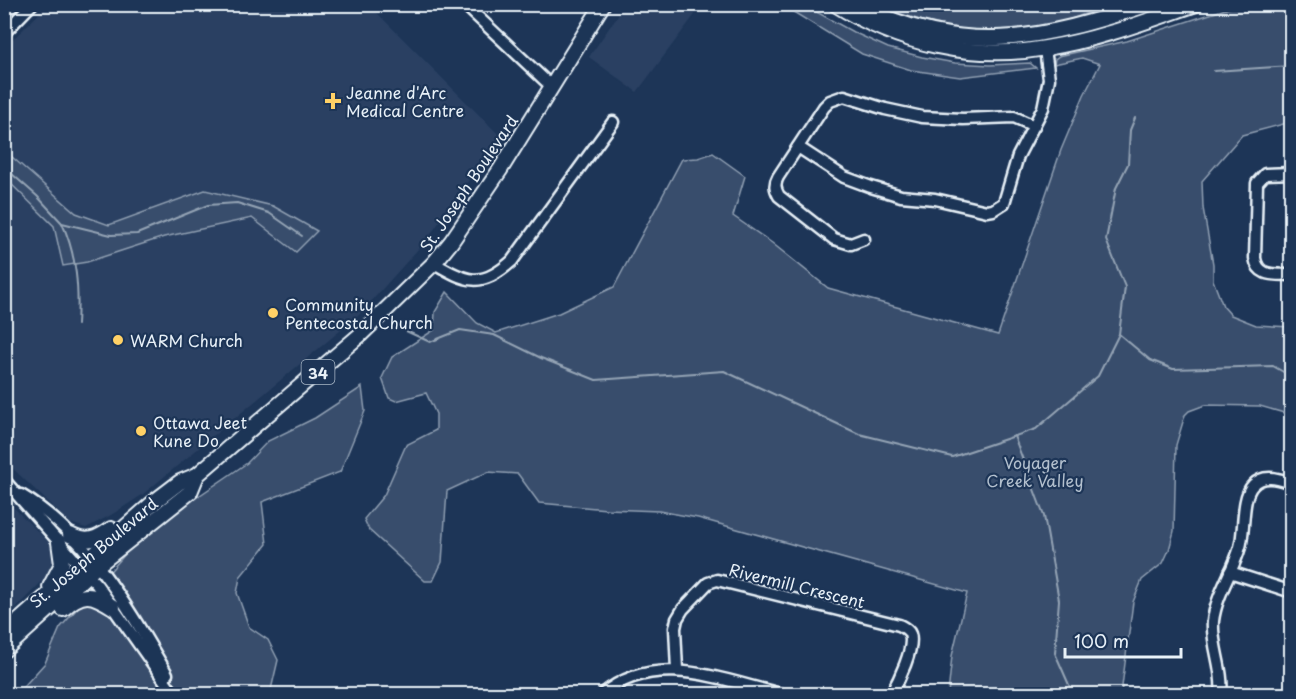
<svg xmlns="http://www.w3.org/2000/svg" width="1296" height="699" viewBox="0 0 1296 699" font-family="'Playpen Sans',sans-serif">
<rect width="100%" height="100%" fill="#1d3557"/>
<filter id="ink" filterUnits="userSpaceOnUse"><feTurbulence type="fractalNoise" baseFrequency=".0167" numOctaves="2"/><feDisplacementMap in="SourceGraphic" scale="12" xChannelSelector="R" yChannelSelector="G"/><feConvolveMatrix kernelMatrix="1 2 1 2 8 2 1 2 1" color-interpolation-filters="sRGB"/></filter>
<g filter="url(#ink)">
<g fill="#2a4162">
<polygon points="49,4 369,5 500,136 428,238 359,315 142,495 111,515 86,528 70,523 5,461 5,178 54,226 63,266 87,262 164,237 252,218 296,252 316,231 205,190 109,225 76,213 5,150 5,47"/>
<polygon points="625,5 702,5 637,92 589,57"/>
<polygon points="4,498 49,543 57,556 53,570 5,619"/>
</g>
<g fill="#374d6c" stroke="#909fb2" stroke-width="1.5">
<polygon points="782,5 804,5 853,32 888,48 922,57 955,63 990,65 1030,63 1036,68 960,77 911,70 862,54"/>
<path d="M 878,5 L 1112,5 C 1093,10 1074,19 1055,24 C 996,39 933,29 878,5 Z"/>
<polygon points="1238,5 1291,5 1291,122 1242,135 1202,181 1203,208 1213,264 1213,280 1223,306 1231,315 1256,325 1291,327 1291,415 1260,406 1205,405 1189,411 1185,415 1176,445 1174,531 1169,550 1163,563 1142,580 1133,602 1121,694 948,694 952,656 967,593 698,518 659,511 607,509 539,503 518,474 488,472 447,491 442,562 433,581 425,581 369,530 364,519 384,495 406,445 436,430 436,414 426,393 396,401 389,398 382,378 392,357 434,330 435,312 447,292 477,323 496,333 559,313 614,287 682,159 698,158 713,153 745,176 733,216 772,243 828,288 998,335 1061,150 1084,95 1100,64 1082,58 1054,64 1055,59 1059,56 1127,41"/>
<polygon points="4,150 76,213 109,225 205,190 273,206 317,231 296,252 252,218 164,237 87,262 63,266 54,226 5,178"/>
<polygon points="362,387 365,411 340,472 262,502 267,544 240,577 237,593 249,627 268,640 278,660 270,694 17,694 45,663 60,628 128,551 165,519 247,463 268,441 315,418"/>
</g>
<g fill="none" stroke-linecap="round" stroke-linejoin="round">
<g stroke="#95a4b5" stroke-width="2">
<polyline points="1214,71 1292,66"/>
<polyline points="4,167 37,196 62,223 111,235 137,234 208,205 237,203 269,213 302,236"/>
<path d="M 62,223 C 77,256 79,289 77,325"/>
<polyline points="406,331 430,342 460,330 494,335 541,358 596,380 724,371 859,434 952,457 1036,429 1098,376 1119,334 1125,287 1106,240 1116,188 1128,164 1130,130 1135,118"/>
<polyline points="1119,334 1150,360 1173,369 1273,366 1292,377"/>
<polyline points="1014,436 1044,516 1059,600 1055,653 1073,694"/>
</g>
<g stroke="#e8f1f8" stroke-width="15">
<g id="minor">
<polyline points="464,4 551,86"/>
<polyline points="4,33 32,4"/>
<polyline points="798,147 844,177 871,187 901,196 935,199 987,211 993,210 1004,203 1018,156 1043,108 1049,79 1045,49"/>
<path d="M 1292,173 L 1265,174 L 1257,183 L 1255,258 C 1258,278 1276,274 1292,275"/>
<path d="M 864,239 L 851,244 L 834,239 L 779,196 C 775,189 774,184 778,177 L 824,107 L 830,101 L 844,96 L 885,109 L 922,117 L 963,119 L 1014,117 L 1034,126"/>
<path d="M 434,263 C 467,282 481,289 512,261 L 613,122"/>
<polyline points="4,480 97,585 174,694"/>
<path d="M 21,495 C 87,534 129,609 167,674"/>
<polyline points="1230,572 1292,592"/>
<path d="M 677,670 L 675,628 L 677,619 L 683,609 L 708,583 L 717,580 L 899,625 C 903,627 908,629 910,634 C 915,648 898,682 891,694"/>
<path d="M 603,694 C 655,650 724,681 781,694"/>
<path d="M 1221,694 C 1224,670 1211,645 1213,621 C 1216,595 1233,572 1240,547 C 1245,531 1241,497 1253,485 C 1264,473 1279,479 1292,483"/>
</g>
</g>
<g stroke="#e8f1f8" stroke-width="18">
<g id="major">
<path d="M 835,4 C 898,44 973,61 1046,48 C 1097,40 1147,21 1196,4"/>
<path d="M 856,4 C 964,58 1040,40 1149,4"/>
<path d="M 70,535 C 87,544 97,539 111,529"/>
<polyline points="50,587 62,564 59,542"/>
<path d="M 63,609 C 83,591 91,593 113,607"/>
<polyline points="4,634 155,501 180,482 197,475 360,335 434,263 451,242 500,170 603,4"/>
<polyline points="4,650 98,565 190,492 197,475"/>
</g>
</g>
<use href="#minor" stroke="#1d3557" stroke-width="10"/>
<use href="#major" stroke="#1d3557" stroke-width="14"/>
</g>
</g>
<g fill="#ffd166" stroke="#1d3557" stroke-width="2">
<path d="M330 92h6v6h6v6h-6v6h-6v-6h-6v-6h6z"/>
<circle cx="273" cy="313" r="6"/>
<circle cx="118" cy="340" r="6"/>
<circle cx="141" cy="431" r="6"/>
</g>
<g text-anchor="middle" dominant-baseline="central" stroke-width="4.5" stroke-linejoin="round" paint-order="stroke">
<rect fill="#1d3557" stroke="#abb9c8" stroke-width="1.5" x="301.5" y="360" width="33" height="24" rx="4.5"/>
<g font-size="15" font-weight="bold" fill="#e8f1f8">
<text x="318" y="372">34</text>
</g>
<g font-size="16" fill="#e8f1f8" stroke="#1d3557" text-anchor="start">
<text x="346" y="92">Jeanne d'Arc<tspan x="346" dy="18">Medical Centre</tspan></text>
<text x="285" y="304">Community<tspan x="285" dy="18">Pentecostal Church</tspan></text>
<text x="130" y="340">WARM Church</text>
<text x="153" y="422">Ottawa Jeet<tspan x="153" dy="18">Kune Do</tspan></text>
</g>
<g font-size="16" fill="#e8f1f8" stroke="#1d3557">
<text transform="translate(468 183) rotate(-56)">St. Joseph Boulevard</text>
<text transform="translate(93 552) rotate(-40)">St. Joseph Boulevard</text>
<text transform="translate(797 585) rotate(14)">Rivermill Crescent</text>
</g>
<g font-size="16" fill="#b3c0ce" stroke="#1d3557">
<text x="1035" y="462">Voyager<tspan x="1035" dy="18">Creek Valley</tspan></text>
</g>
</g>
<rect width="1296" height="699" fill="none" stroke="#1d3557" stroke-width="24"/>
<rect x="12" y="12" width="1272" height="675" fill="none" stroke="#e8f1f8" stroke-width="2" filter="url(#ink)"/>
<path d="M1065 648v9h116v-9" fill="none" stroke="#e8f1f8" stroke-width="3"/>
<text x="1074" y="648" font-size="18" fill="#e8f1f8" stroke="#1d3557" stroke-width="4.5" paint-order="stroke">100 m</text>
</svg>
